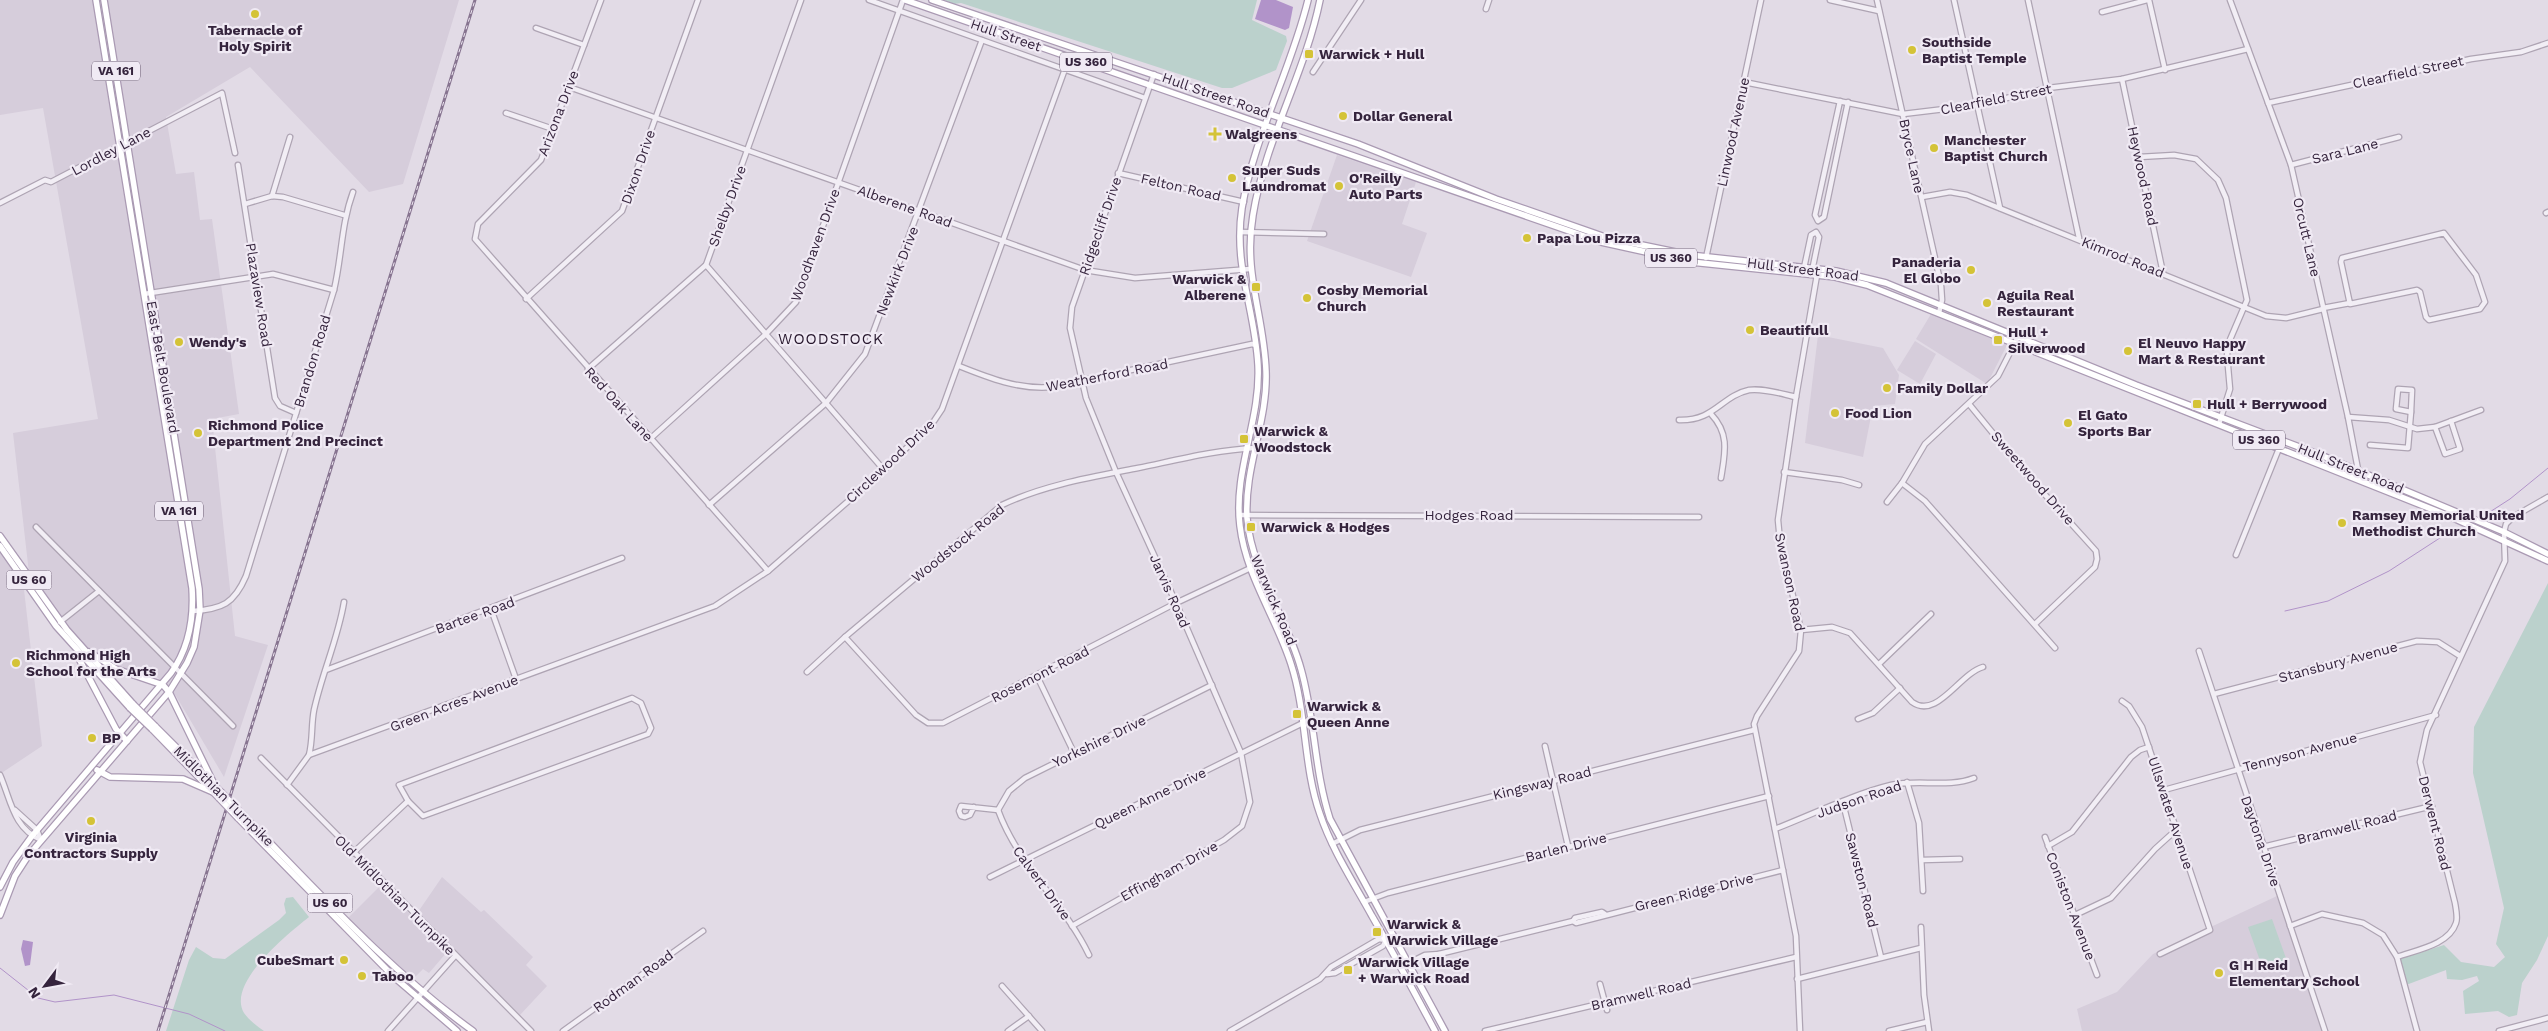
<svg xmlns="http://www.w3.org/2000/svg" width="2548" height="1031" viewBox="0 0 2548 1031" font-family="'Work Sans',sans-serif">
<rect width="100%" height="100%" fill="#e2dbe6"/>
<g fill="#d6cddb">
<polygon points="0,0 459,0 403,184 369,192 250,67 166,117 176,174 194,172 200,220 212,219 239,414 212,419 235,636 268,645 224,777 176,696 157,677 138,674 108,663 86,649 70,630 29,573 13,433 98,419 43,108 0,115"/>
<polygon points="1337,155 1416,182 1402,224 1427,233 1411,277 1307,241"/>
<polygon points="1931,314 2007,345 1987,384 1916,339"/>
<polygon points="1818,335 1883,348 1899,375 1895,404 1873,406 1863,457 1805,443"/>
<polygon points="1915,341 1936,354 1920,384 1897,370"/>
<polygon points="0,546 23,581 42,746 0,774"/>
<polygon points="442,877 481,912 484,910 533,957 526,965 547,986 520,1015 418,912"/>
<polygon points="381,885 447,952 429,973 423,969 413,979 348,918"/>
<polygon points="2277,896 2323,1031 2082,1031 2077,1009 2117,992 2153,954"/>
</g>
<g fill="#bbd1cc">
<polygon points="944,0 1257,0 1252,20 1286,36 1287,41 1276,70 1232,88 1222,88 961,3 954,4"/>
<polygon points="2548,583 2548,936 2537,960 2522,983 2517,1015 2509,1017 2498,1011 2465,1014 2463,991 2479,981 2477,976 2462,980 2447,979 2446,970 2406,985 2400,959 2444,945 2461,962 2494,967 2505,957 2496,944 2504,908 2473,773 2474,727"/>
<path d="M 293,897 L 309,917 C 289,933 226,983 244,1013 C 249,1020 257,1026 264,1031 L 166,1031 L 189,960 L 196,947 L 213,958 L 225,959 L 279,920 L 286,913 L 284,904 L 286,898 Z"/>
<polygon points="2272,919 2287,961 2263,969 2248,927"/>
</g>
<g fill="#b193c9">
<polygon points="1261,0 1276,0 1293,7 1289,28 1285,30 1255,19"/>
<polygon points="23,940 33,942 30,965 25,966 21,949"/>
</g>
<g fill="none" stroke-linecap="round" stroke-linejoin="round">
<g stroke="#b193c9" stroke-width="1">
<polyline points="2482,517 2510,499 2548,468"/>
<polyline points="2285,611 2328,601 2389,571 2446,534 2467,529"/>
<polyline points="0,968 38,998 55,1002 114,995 189,1014 225,1031"/>
</g>
<g stroke="#aea4b3" stroke-width="7">
<g id="minor">
<polyline points="601,0 541,160 478,224 475,239 768,571"/>
<polyline points="869,0 1145,98"/>
<polyline points="1830,0 1879,11"/>
<polyline points="1877,0 1941,285 1942,300 1939,313"/>
<polyline points="1954,0 2000,208"/>
<polyline points="2028,0 2079,238"/>
<polyline points="2149,0 2165,70"/>
<polyline points="2230,0 2291,165 2348,417 2360,480"/>
<polyline points="1486,9 1489,0"/>
<polyline points="2102,12 2147,0"/>
<polyline points="536,28 584,45"/>
<polyline points="1313,72 1361,0"/>
<polyline points="2122,79 2163,273"/>
<polyline points="1744,82 1903,114 1978,105 2048,88 2122,79 2248,49"/>
<polyline points="569,87 1085,270 1135,278 1250,269"/>
<polyline points="1840,101 1815,215 1818,221 1824,217 1848,102"/>
<polyline points="2268,103 2471,59 2521,52 2548,43"/>
<polyline points="506,113 553,129"/>
<polyline points="2139,157 2174,155 2196,159 2218,180 2226,198 2247,300 2229,342 2227,355 2230,389 2219,424"/>
<polyline points="238,165 275,398 280,406 296,413"/>
<polyline points="2291,165 2399,137"/>
<polyline points="1118,173 1244,202"/>
<polyline points="272,196 290,137"/>
<polyline points="1922,197 1950,192 1967,195 2266,316 2286,318 2323,309"/>
<polyline points="0,203 45,180 51,182 222,93 235,153"/>
<polyline points="245,204 272,196 283,197 344,215"/>
<polyline points="2546,213 2548,212"/>
<polyline points="1240,232 1324,234"/>
<polygon points="2444,233 2476,275 2485,302 2480,309 2429,320 2426,317 2420,292 2417,290 2350,304 2341,262 2342,258"/>
<polyline points="1706,258 1761,0"/>
<polyline points="706,265 884,470"/>
<polyline points="1804,268 1811,235 1816,232 1819,237 1812,271"/>
<polyline points="144,294 273,274 334,290"/>
<polyline points="526,299 622,211 698,0"/>
<polyline points="2323,308 2350,303"/>
<path d="M 959,366 C 989,378 1019,390 1052,387 L 1252,344 L 1256,345"/>
<polyline points="588,369 706,265 801,0"/>
<polygon points="2398,389 2412,390 2411,412 2396,409"/>
<polyline points="1969,404 2028,476 2096,551 2097,559 2095,567 2035,624"/>
<path d="M 1711,414 C 1730,434 1725,453 1721,478"/>
<polyline points="2348,417 2389,420 2417,429 2435,427 2445,454 2460,449 2451,421"/>
<path d="M 1679,420 C 1715,421 1721,396 1749,390 C 1764,388 1782,394 1796,397"/>
<polyline points="2435,427 2481,410"/>
<polyline points="650,439 766,334 796,302 903,0"/>
<polyline points="2370,445 2408,448 2411,412"/>
<polyline points="1784,472 1842,480 1859,485"/>
<polyline points="1902,483 1925,501 2055,648"/>
<polyline points="1887,502 1902,483 1925,444 1998,376 2018,337"/>
<polyline points="709,505 826,403 865,354 982,40"/>
<polyline points="1239,515 1699,517"/>
<polyline points="36,527 233,726"/>
<polyline points="2236,555 2282,441"/>
<polyline points="491,609 516,679"/>
<path d="M 193,611 C 222,609 234,604 246,576 L 334,290 C 342,256 341,225 353,192"/>
<polyline points="60,622 99,591"/>
<path d="M 1801,630 L 1832,627 L 1850,633 L 1912,702 C 1937,720 1959,674 1983,667"/>
<polyline points="845,637 916,715 928,723 943,723 1176,603 1257,565"/>
<polyline points="2199,651 2325,1031"/>
<polyline points="1879,664 1931,614"/>
<polyline points="326,670 622,558"/>
<path d="M 807,672 L 845,637 L 1002,505 C 1044,485 1092,477 1138,468 C 1177,460 1215,450 1255,448"/>
<polyline points="1037,676 1074,753"/>
<polyline points="2214,694 2417,641 2438,642 2460,656"/>
<polygon points="632,698 641,703 651,728 648,734 423,816 408,801 399,785"/>
<polyline points="2122,701 2129,706 2142,727 2210,930 2160,954"/>
<polyline points="1858,719 1873,713 1900,688"/>
<polyline points="1545,746 1568,846"/>
<path d="M 309,755 C 313,740 311,725 314,710 C 322,673 338,639 344,602"/>
<polyline points="261,758 531,1031"/>
<path d="M 0,775 C 11,800 13,828 41,840"/>
<polyline points="1907,782 1919,823 1923,891"/>
<polyline points="287,785 309,755 715,606 768,571 884,470 934,421 942,409 1065,69"/>
<polyline points="2164,790 2436,715"/>
<polyline points="1843,803 1881,957"/>
<polyline points="974,807 970,815 965,817 961,816 959,811 961,806 998,810"/>
<polyline points="15,810 37,830 41,840"/>
<polyline points="998,810 1009,791 1025,778 1212,685"/>
<path d="M 998,810 C 1018,865 1064,903 1089,955"/>
<path d="M 1775,829 C 1811,815 1854,794 1891,785 C 1918,779 1948,788 1974,778"/>
<polyline points="2045,837 2097,975"/>
<polyline points="1332,844 1360,830 1754,730"/>
<polyline points="2048,846 2072,832 2131,757 2140,750 2149,747"/>
<polyline points="2263,847 2432,806"/>
<polyline points="353,853 408,801"/>
<polyline points="1922,860 1960,859"/>
<polyline points="990,877 1311,719"/>
<polyline points="1364,902 1388,893 1769,796"/>
<polyline points="2075,915 2111,898 2155,849 2176,830"/>
<polyline points="1573,921 1575,918 1602,912 1605,914"/>
<polyline points="1072,926 1224,840 1242,826 1250,802 1241,753 1176,603 1116,472 1086,398 1070,328 1072,307 1154,74"/>
<polyline points="2290,926 2322,914 2363,923 2383,935 2397,957 2417,1031"/>
<polyline points="1921,927 1924,995 1929,1031"/>
<path d="M 2397,957 C 2416,950 2449,945 2456,923 C 2458,918 2456,909 2455,903 L 2420,762 L 2427,730 L 2505,561 L 2504,532 L 2506,524 L 2513,517 L 2548,497"/>
<polyline points="1423,958 1573,921 1576,923 1783,870"/>
<polyline points="1401,967 1425,955 1440,954"/>
<polyline points="1327,974 1335,973 1383,946 1386,940 1393,936"/>
<polyline points="1797,979 1921,948"/>
<polyline points="1600,984 1607,1010"/>
<polyline points="1002,986 1042,1031"/>
<polyline points="388,1031 455,956"/>
<polyline points="563,1031 703,931"/>
<polyline points="1008,1031 1029,1016"/>
<polyline points="1230,1031 1320,979 1331,967 1379,939 1386,940"/>
<polyline points="1485,1031 1796,957"/>
<polyline points="1800,1031 1796,936 1754,724 1757,716 1799,651 1801,630 1780,541 1778,520 1796,397 1818,269"/>
<polyline points="1889,1031 1927,1022"/>
<polyline points="2499,1031 2548,1018"/>
</g>
</g>
<g stroke="#aa9ab3" stroke-width="8">
<g id="major">
<polyline points="905,0 1601,242 1691,262 1835,277 1867,285 2449,516 2548,561"/>
<polyline points="932,0 1358,144 1496,199 1608,238 1690,255 1836,271 1886,283 2136,385 2323,456 2504,532 2548,554"/>
<path d="M 1308,0 C 1291,70 1254,136 1242,208 C 1233,266 1255,309 1258,365 C 1261,420 1233,471 1240,526 C 1246,576 1276,617 1291,664 C 1307,713 1303,766 1320,814 C 1332,850 1354,883 1372,916 C 1394,954 1414,992 1435,1031"/>
<path d="M 1320,0 C 1305,74 1265,140 1253,215 C 1243,274 1264,315 1266,371 C 1268,421 1244,467 1247,518 C 1252,573 1287,617 1301,669 C 1315,718 1314,770 1330,819 L 1445,1031"/>
<polyline points="0,536 67,630 133,704"/>
<polyline points="0,546 56,626 130,708"/>
<polyline points="89,652 116,669 163,685 169,692 215,786"/>
<polyline points="77,655 116,729 127,741"/>
<polyline points="155,726 221,792"/>
<polyline points="152,729 219,798"/>
<polyline points="97,770 110,777 183,779 213,792"/>
<path d="M 240,812 C 314,887 387,969 473,1031"/>
<polyline points="238,818 394,977 457,1031"/>
<path d="M 0,887 L 13,862 L 32,836 L 171,673 C 189,648 194,618 192,588 L 96,0"/>
<polyline points="0,915 15,876 28,856 169,692 187,663 194,647 200,610 199,589 104,0"/>
</g>
</g>
<use href="#minor" stroke="#f2eef5" stroke-width="4.5"/>
<use href="#major" stroke="#fff" stroke-width="5.5"/>
<g stroke="#877490" stroke-width="3">
<polyline id="rail" points="158,1031 475,0"/>
</g>
<use href="#rail" stroke="#f0eaf4" stroke-width="1" stroke-dasharray="4" stroke-linecap="butt"/>
<g stroke="#aa9ab3" stroke-width="8" stroke-linecap="butt">
<g id="major-bridge">
<polyline points="133,704 155,726"/>
<polyline points="130,708 152,729"/>
<polyline points="221,792 240,812"/>
<polyline points="219,798 238,818"/>
</g>
</g>
<use href="#major-bridge" stroke="#fff" stroke-width="5.5"/>
</g>
<g fill="#d4c337" stroke="#f0eaf4" stroke-width="2">
<circle cx="255" cy="14" r="5"/>
<circle cx="1912" cy="50" r="5"/>
<rect x="1304" y="49" width="10" height="10" rx="2.5"/>
<circle cx="1343" cy="116" r="5"/>
<path d="M1212.5 126.5h5v5h5v5h-5v5h-5v-5h-5v-5h5z"/>
<circle cx="1934" cy="148" r="5"/>
<circle cx="1232" cy="178" r="5"/>
<circle cx="1339" cy="186" r="5"/>
<circle cx="1527" cy="238" r="5"/>
<circle cx="1971" cy="270" r="5"/>
<rect x="1251" y="282" width="10" height="10" rx="2.5"/>
<circle cx="1307" cy="298" r="5"/>
<circle cx="1987" cy="303" r="5"/>
<circle cx="1750" cy="330" r="5"/>
<rect x="1993" y="335" width="10" height="10" rx="2.5"/>
<circle cx="179" cy="342" r="5"/>
<circle cx="2128" cy="351" r="5"/>
<circle cx="1887" cy="388" r="5"/>
<rect x="2192" y="399" width="10" height="10" rx="2.5"/>
<circle cx="1835" cy="413" r="5"/>
<circle cx="2068" cy="423" r="5"/>
<circle cx="198" cy="433" r="5"/>
<rect x="1239" y="434" width="10" height="10" rx="2.5"/>
<circle cx="2342" cy="523" r="5"/>
<rect x="1246" y="522" width="10" height="10" rx="2.5"/>
<circle cx="16" cy="663" r="5"/>
<rect x="1292" y="709" width="10" height="10" rx="2.5"/>
<circle cx="92" cy="738" r="5"/>
<circle cx="91" cy="821" r="5"/>
<rect x="1372" y="927" width="10" height="10" rx="2.5"/>
<circle cx="344" cy="960" r="5"/>
<rect x="1343" y="965" width="10" height="10" rx="2.5"/>
<circle cx="2219" cy="973" r="5"/>
<circle cx="362" cy="976" r="5"/>
</g>
<g text-anchor="middle" dominant-baseline="central" stroke-width="4.5" stroke-linejoin="round" paint-order="stroke">
<g fill="#f0eaf4" stroke="#6d5f74" stroke-width="1">
<rect x="1060" y="52.5" width="52" height="19" rx="4"/>
<rect x="92" y="61.5" width="48" height="19" rx="4"/>
<rect x="1645" y="248.5" width="52" height="19" rx="4"/>
<rect x="2233" y="430.5" width="52" height="19" rx="4"/>
<rect x="155" y="501.5" width="48" height="19" rx="4"/>
<rect x="6.5" y="570.5" width="45" height="19" rx="4"/>
<rect x="307.5" y="893.5" width="45" height="19" rx="4"/>
</g>
<g font-size="12" font-weight="bold" fill="#35243d">
<text x="1086" y="62">US 360</text>
<text x="116" y="71">VA 161</text>
<text x="1671" y="258">US 360</text>
<text x="2259" y="440">US 360</text>
<text x="179" y="511">VA 161</text>
<text x="29" y="580">US 60</text>
<text x="330" y="903">US 60</text>
</g>
<g font-size="14" font-weight="bold" fill="#35243d" stroke="#f0eaf4" text-anchor="start">
<text x="255" y="30" text-anchor="middle">Tabernacle of<tspan x="255" dy="16">Holy Spirit</tspan></text>
<text x="1922" y="42">Southside<tspan x="1922" dy="16">Baptist Temple</tspan></text>
<text x="1319" y="54">Warwick + Hull</text>
<text x="1353" y="116">Dollar General</text>
<text x="1225" y="134">Walgreens</text>
<text x="1944" y="140">Manchester<tspan x="1944" dy="16">Baptist Church</tspan></text>
<text x="1242" y="170">Super Suds<tspan x="1242" dy="16">Laundromat</tspan></text>
<text x="1349" y="178">O'Reilly<tspan x="1349" dy="16">Auto Parts</tspan></text>
<text x="1537" y="238">Papa Lou Pizza</text>
<text x="1961" y="262" text-anchor="end">Panaderia<tspan x="1961" dy="16">El Globo</tspan></text>
<text x="1246" y="279" text-anchor="end">Warwick &amp;<tspan x="1246" dy="16">Alberene</tspan></text>
<text x="1317" y="290">Cosby Memorial<tspan x="1317" dy="16">Church</tspan></text>
<text x="1997" y="295">Aguila Real<tspan x="1997" dy="16">Restaurant</tspan></text>
<text x="1760" y="330">Beautifull</text>
<text x="2008" y="332">Hull +<tspan x="2008" dy="16">Silverwood</tspan></text>
<text x="189" y="342">Wendy's</text>
<text x="2138" y="343">El Neuvo Happy<tspan x="2138" dy="16">Mart &amp; Restaurant</tspan></text>
<text x="1897" y="388">Family Dollar</text>
<text x="2207" y="404">Hull + Berrywood</text>
<text x="1845" y="413">Food Lion</text>
<text x="2078" y="415">El Gato<tspan x="2078" dy="16">Sports Bar</tspan></text>
<text x="208" y="425">Richmond Police<tspan x="208" dy="16">Department 2nd Precinct</tspan></text>
<text x="1254" y="431">Warwick &amp;<tspan x="1254" dy="16">Woodstock</tspan></text>
<text x="2352" y="515">Ramsey Memorial United<tspan x="2352" dy="16">Methodist Church</tspan></text>
<text x="1261" y="527">Warwick &amp; Hodges</text>
<text x="26" y="655">Richmond High<tspan x="26" dy="16">School for the Arts</tspan></text>
<text x="1307" y="706">Warwick &amp;<tspan x="1307" dy="16">Queen Anne</tspan></text>
<text x="102" y="738">BP</text>
<text x="91" y="837" text-anchor="middle">Virginia<tspan x="91" dy="16">Contractors Supply</tspan></text>
<text x="1387" y="924">Warwick &amp;<tspan x="1387" dy="16">Warwick Village</tspan></text>
<text x="334" y="960" text-anchor="end">CubeSmart</text>
<text x="1358" y="962">Warwick Village<tspan x="1358" dy="16">+ Warwick Road</tspan></text>
<text x="2229" y="965">G H Reid<tspan x="2229" dy="16">Elementary School</tspan></text>
<text x="372" y="976">Taboo</text>
</g>
<g font-size="14" fill="#35243d" stroke="#f0eaf4">
<text transform="translate(1006 35) rotate(19)">Hull Street</text>
<text transform="translate(2408 72) rotate(-12)">Clearfield Street</text>
<text transform="translate(1216 95) rotate(19)">Hull Street Road</text>
<text transform="translate(1996 99) rotate(-11)">Clearfield Street</text>
<text transform="translate(558 113) rotate(-69)">Arizona Drive</text>
<text transform="translate(1733 132) rotate(-78)">Linwood Avenue</text>
<text transform="translate(111 151) rotate(-28)">Lordley Lane</text>
<text transform="translate(2345 151) rotate(-14)">Sara Lane</text>
<text transform="translate(1912 156) rotate(78)">Bryce Lane</text>
<text transform="translate(638 167) rotate(-71)">Dixon Drive</text>
<text transform="translate(2143 176) rotate(78)">Heywood Road</text>
<text transform="translate(1181 187) rotate(13)">Felton Road</text>
<text transform="translate(727 206) rotate(-70)">Shelby Drive</text>
<text transform="translate(905 206) rotate(20)">Alberene Road</text>
<text transform="translate(1100 226) rotate(-71)">Ridgecliff Drive</text>
<text transform="translate(2307 237) rotate(77)">Orcutt Lane</text>
<text transform="translate(815 245) rotate(-70)">Woodhaven Drive</text>
<text transform="translate(2123 257) rotate(22)">Kimrod Road</text>
<text transform="translate(1803 269) rotate(7)">Hull Street Road</text>
<text transform="translate(897 271) rotate(-69)">Newkirk Drive</text>
<text transform="translate(259 295) rotate(81)">Plazaview Road</text>
<text transform="translate(312 361) rotate(-73)">Brandon Road</text>
<text transform="translate(163 367) rotate(80)">East Belt Boulevard</text>
<text transform="translate(1107 375) rotate(-11)">Weatherford Road</text>
<text transform="translate(619 404) rotate(48)">Red Oak Lane</text>
<text transform="translate(890 461) rotate(-43)">Circlewood Drive</text>
<text transform="translate(2351 468) rotate(22)">Hull Street Road</text>
<text transform="translate(2033 478) rotate(49)">Sweetwood Drive</text>
<text x="1469" y="515">Hodges Road</text>
<text transform="translate(958 543) rotate(-39)">Woodstock Road</text>
<text transform="translate(1790 582) rotate(78)">Swanson Road</text>
<text transform="translate(1170 591) rotate(66)">Jarvis Road</text>
<text transform="translate(1274 600) rotate(67)">Warwick Road</text>
<text transform="translate(475 615) rotate(-20)">Bartee Road</text>
<text transform="translate(2338 662) rotate(-15)">Stansbury Avenue</text>
<text transform="translate(1040 674) rotate(-27)">Rosemont Road</text>
<text transform="translate(454 703) rotate(-21)">Green Acres Avenue</text>
<text transform="translate(1099 741) rotate(-26)">Yorkshire Drive</text>
<text transform="translate(2300 752) rotate(-15)">Tennyson Avenue</text>
<text transform="translate(1542 783) rotate(-14)">Kingsway Road</text>
<text transform="translate(224 796) rotate(45)">Midlothian Turnpike</text>
<text transform="translate(1150 798) rotate(-26)">Queen Anne Drive</text>
<text transform="translate(1859 799) rotate(-19)">Judson Road</text>
<text transform="translate(2171 813) rotate(72)">Ullswater Avenue</text>
<text transform="translate(2435 823) rotate(76)">Derwent Road</text>
<text transform="translate(2347 827) rotate(-14)">Bramwell Road</text>
<text transform="translate(2261 841) rotate(71)">Daytona Drive</text>
<text transform="translate(1566 847) rotate(-14)">Barlen Drive</text>
<text transform="translate(1169 871) rotate(-29)">Effingham Drive</text>
<text transform="translate(1862 880) rotate(76)">Sawston Road</text>
<text transform="translate(1042 883) rotate(54)">Calvert Drive</text>
<text transform="translate(1694 892) rotate(-14)">Green Ridge Drive</text>
<text transform="translate(395 895) rotate(45)">Old Midlothian Turnpike</text>
<text transform="translate(2071 906) rotate(69)">Coniston Avenue</text>
<text transform="translate(633 981) rotate(-36)">Rodman Road</text>
<text transform="translate(1641 994) rotate(-13)">Bramwell Road</text>
</g>
<g font-size="15" letter-spacing="1" fill="#27172d" stroke="#f0eaf4">
<text x="831" y="339">WOODSTOCK</text>
</g>
</g>
<g transform="translate(45 986) rotate(238)" stroke="#f0eaf4" stroke-width="4" paint-order="stroke">
<path d="M0-4L9 19L0 12L-9 19Z" fill="#35243d"/>
<text y="-8" font-size="14" font-weight="bold" text-anchor="middle" fill="#35243d">N</text>
</g>
</svg>
